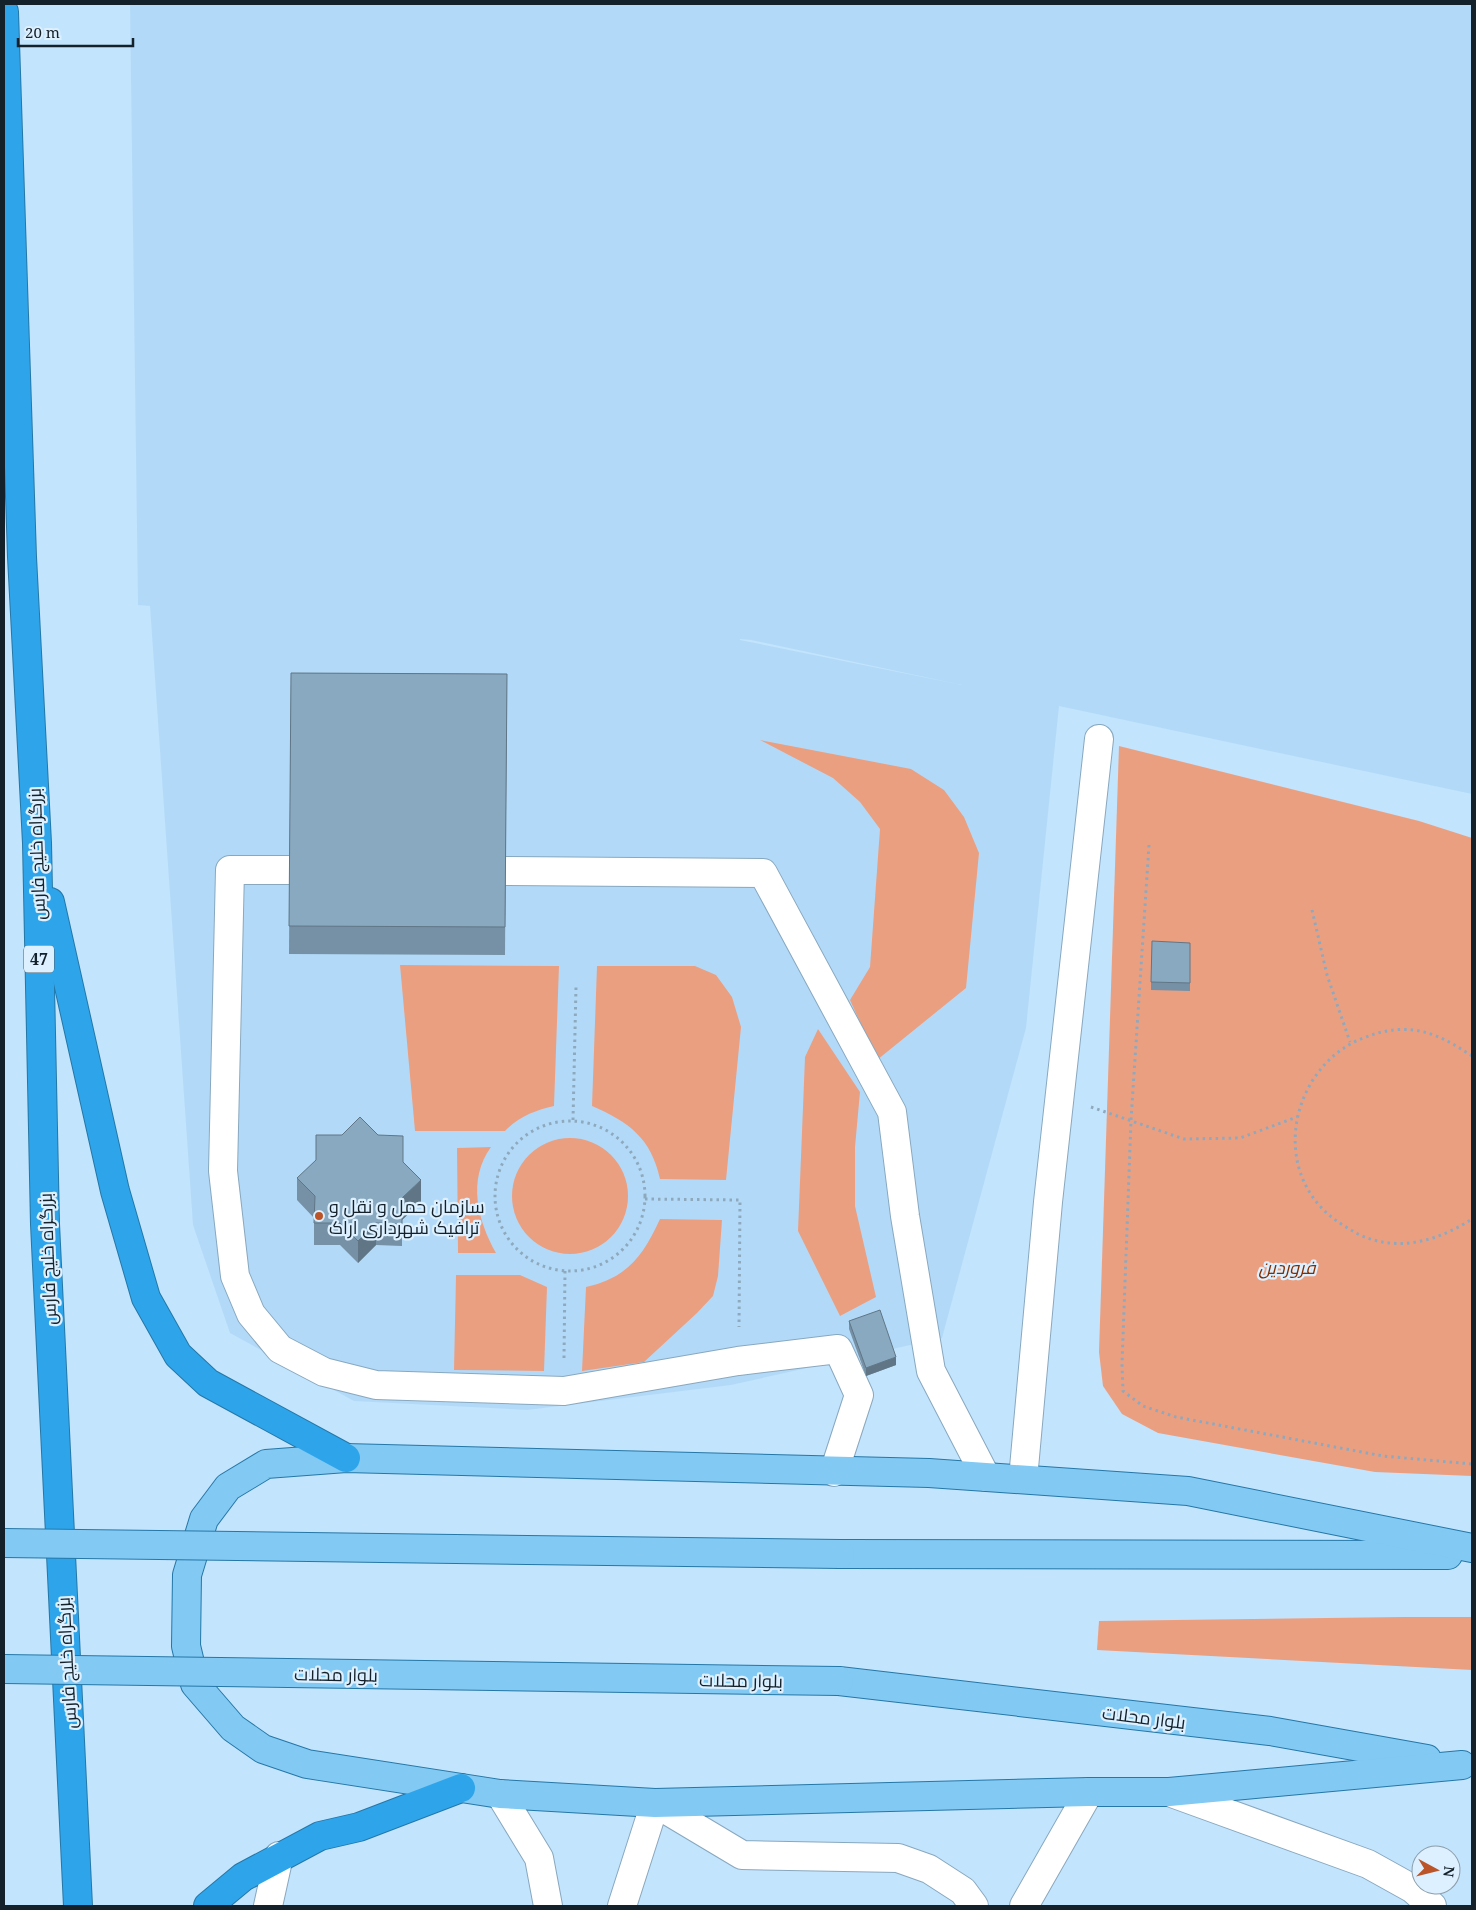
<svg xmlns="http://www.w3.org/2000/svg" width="1476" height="1910" viewBox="0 0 1476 1910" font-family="'Noto Serif',Cairo,serif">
<rect width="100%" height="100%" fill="#c3e4fd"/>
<path fill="#b2daf8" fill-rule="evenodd" d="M 130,4 L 1472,4 L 1472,794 L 1059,706 L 1026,1028 L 942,1338 L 731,1385 L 527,1410 L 354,1401 L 230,1333 L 193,1225 L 150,606 L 138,605 ZM 740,639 L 751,640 L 962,685 L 740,640 Z"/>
<g fill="#eb9f81">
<polygon points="760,740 911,769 944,790 964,817 979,853 966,988 877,1060 850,1000 870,967 880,829 860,802 833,778"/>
<polygon points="1119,746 1419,821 1472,838 1472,1476 1375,1472 1158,1433 1122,1414 1103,1386 1099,1352"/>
<path d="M 400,965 L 559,966 L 554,1106 C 536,1110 518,1117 505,1131 L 415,1131 Z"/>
<path d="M 597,966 L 695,966 L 716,975 L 732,997 L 741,1027 L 726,1180 L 660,1179 C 651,1138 629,1122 592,1106 Z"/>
<polygon points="818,1029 860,1092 855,1147 855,1206 876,1297 840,1316 798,1231 805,1057"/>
<circle cx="570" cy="1196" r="58"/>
<path d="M 491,1147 C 467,1180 478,1221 496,1253 L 458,1253 L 457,1148 Z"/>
<path d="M 660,1219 L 722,1220 L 718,1276 L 713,1296 L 697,1313 L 644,1362 L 582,1371 L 586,1287 C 627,1278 643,1256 660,1219 Z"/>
<polygon points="456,1275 520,1275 547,1287 544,1371 454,1370"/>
<polygon points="1403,1617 1472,1617 1472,1670 1097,1650 1099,1621"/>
</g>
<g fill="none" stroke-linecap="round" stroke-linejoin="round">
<g stroke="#88a8bf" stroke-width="30">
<g id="minor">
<polyline points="289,870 230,870 223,1171 235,1276 251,1314 280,1349 324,1372 376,1385 564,1391 738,1361 838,1349 859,1395 834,1472"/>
<polyline points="505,871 763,873 892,1112 905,1216 931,1371 986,1477"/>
<polyline points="1023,1479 1048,1202 1099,739"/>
<polyline points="1169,1792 1368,1864 1413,1889 1432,1906"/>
<polyline points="500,1794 539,1858 548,1906"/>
<polyline points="268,1906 279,1856"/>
<polyline points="622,1906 655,1803 742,1855 898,1858 929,1869 963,1891 974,1906"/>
<polyline points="1024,1906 1089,1792"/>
</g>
</g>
<g stroke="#2577a7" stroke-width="30">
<g id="major">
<polyline points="840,1554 1448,1555"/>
<polyline points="839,1681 1270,1731 1427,1759"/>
<polyline points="1462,1765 1169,1792 1089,1792 655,1803 500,1794 307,1764 263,1749 233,1728 195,1684 186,1646 187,1575 204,1519 228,1487 266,1464 346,1458 929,1473 1188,1491 1472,1548"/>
</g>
</g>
<g stroke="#2577a7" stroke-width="30">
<g id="highway">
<polyline points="4,12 22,557 37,843 45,1224 78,1906"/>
<polyline points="50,902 115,1191 146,1298 178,1355 208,1383 346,1458"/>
<polyline points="208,1906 243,1877 320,1836 359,1827 461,1788"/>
</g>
</g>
<g stroke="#8ea9bd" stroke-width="3" stroke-dasharray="2.5 4" stroke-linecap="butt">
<polyline points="1149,845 1131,1120 1122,1364 1123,1391 1143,1406 1176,1417 1383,1456 1472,1464"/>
<polyline points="1312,910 1327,975 1350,1042"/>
<path d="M 1472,1056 C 1454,1044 1436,1033 1414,1030 C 1398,1028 1381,1031 1366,1037 C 1300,1060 1271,1150 1319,1205 C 1330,1218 1344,1226 1358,1234 C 1397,1253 1438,1241 1472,1219"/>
<polyline points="1091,1107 1184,1139 1240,1138 1297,1117"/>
<polyline points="573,1120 576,987"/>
<circle cx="570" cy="1196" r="75"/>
<polyline points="645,1199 740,1200 739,1327"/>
<polyline points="564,1358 565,1271"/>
</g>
<use href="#minor" stroke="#fff" stroke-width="28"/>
<use href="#major" stroke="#82c9f3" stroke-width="28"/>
<use href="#highway" stroke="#2ea5eb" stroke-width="28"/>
<g stroke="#2577a7" stroke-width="30" stroke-linecap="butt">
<g id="major-bridge">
<polyline points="4,1543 840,1554"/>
<polyline points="4,1669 839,1681"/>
</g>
</g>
<use href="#major-bridge" stroke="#82c9f3" stroke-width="28"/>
</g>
<g fill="#7691a5">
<polygon points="291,673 507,674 505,955 289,954"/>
<polygon points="1190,943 1190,991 1151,990 1151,982"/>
<polygon points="403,1162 421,1202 402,1220 402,1246 376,1245 358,1263 340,1245 314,1245 314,1218 297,1200 297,1178"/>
<polygon points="849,1321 896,1365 866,1376 849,1329"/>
</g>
<g fill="#607686">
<polygon points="421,1180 421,1202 402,1220 402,1246 402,1198"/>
<polygon points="376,1223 376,1245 358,1263 358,1241"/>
<polygon points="896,1357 896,1365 866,1376 866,1368"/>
</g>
<g fill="#89a9c0" stroke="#607686">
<polygon points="291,673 507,674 505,927 289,926"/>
<polygon points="1152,941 1190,943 1190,983 1151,982"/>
<polygon points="360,1117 378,1135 403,1136 403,1162 421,1180 402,1198 402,1224 376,1223 358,1241 340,1223 314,1223 315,1196 297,1178 316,1160 316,1135 342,1135"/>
<polygon points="880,1310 896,1357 866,1368 849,1321"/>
</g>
<circle fill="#bb5529" stroke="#dcf0ff" stroke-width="2" cx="319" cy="1216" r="5"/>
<g text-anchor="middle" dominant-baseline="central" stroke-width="4.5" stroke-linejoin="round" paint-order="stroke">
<rect fill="#dcf0ff" stroke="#505f6a" stroke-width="1" x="24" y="945.5" width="30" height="27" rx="4"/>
<g font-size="16" font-weight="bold" fill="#14212a">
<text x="39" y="959">47</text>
</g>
<g font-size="18" fill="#14212a" stroke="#dcf0ff">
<text transform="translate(36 854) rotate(-92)">بزرگراه خلیج فارس</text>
<text transform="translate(47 1259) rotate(-92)">بزرگراه خلیج فارس</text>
<text transform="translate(66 1663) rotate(-93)">بزرگراه خلیج فارس</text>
<text transform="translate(336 1674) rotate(1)">بلوار محلات</text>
<text transform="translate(741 1680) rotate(1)">بلوار محلات</text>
<text transform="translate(1144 1717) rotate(7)">بلوار محلات</text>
</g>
<g font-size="18" fill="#14212a" stroke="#dcf0ff" text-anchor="start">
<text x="329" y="1206">سازمان حمل و نقل و<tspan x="329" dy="21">ترافیک شهرداری اراک</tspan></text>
</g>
<g font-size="18" font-style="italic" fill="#832d00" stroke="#dcf0ff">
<text x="1287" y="1267">فروردین</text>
</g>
</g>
<rect width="1476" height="1910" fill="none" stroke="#14212a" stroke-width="10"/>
<g transform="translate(1436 1870) rotate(97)"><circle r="24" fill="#dcf0ff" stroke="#8c9daa"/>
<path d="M0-4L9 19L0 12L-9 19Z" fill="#bb5529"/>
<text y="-8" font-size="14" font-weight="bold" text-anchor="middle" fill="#14212a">N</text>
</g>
<path d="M18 38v8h115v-8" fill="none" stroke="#14212a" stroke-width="2.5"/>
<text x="25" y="38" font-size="15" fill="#14212a" stroke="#dcf0ff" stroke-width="4" paint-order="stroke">20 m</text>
</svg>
